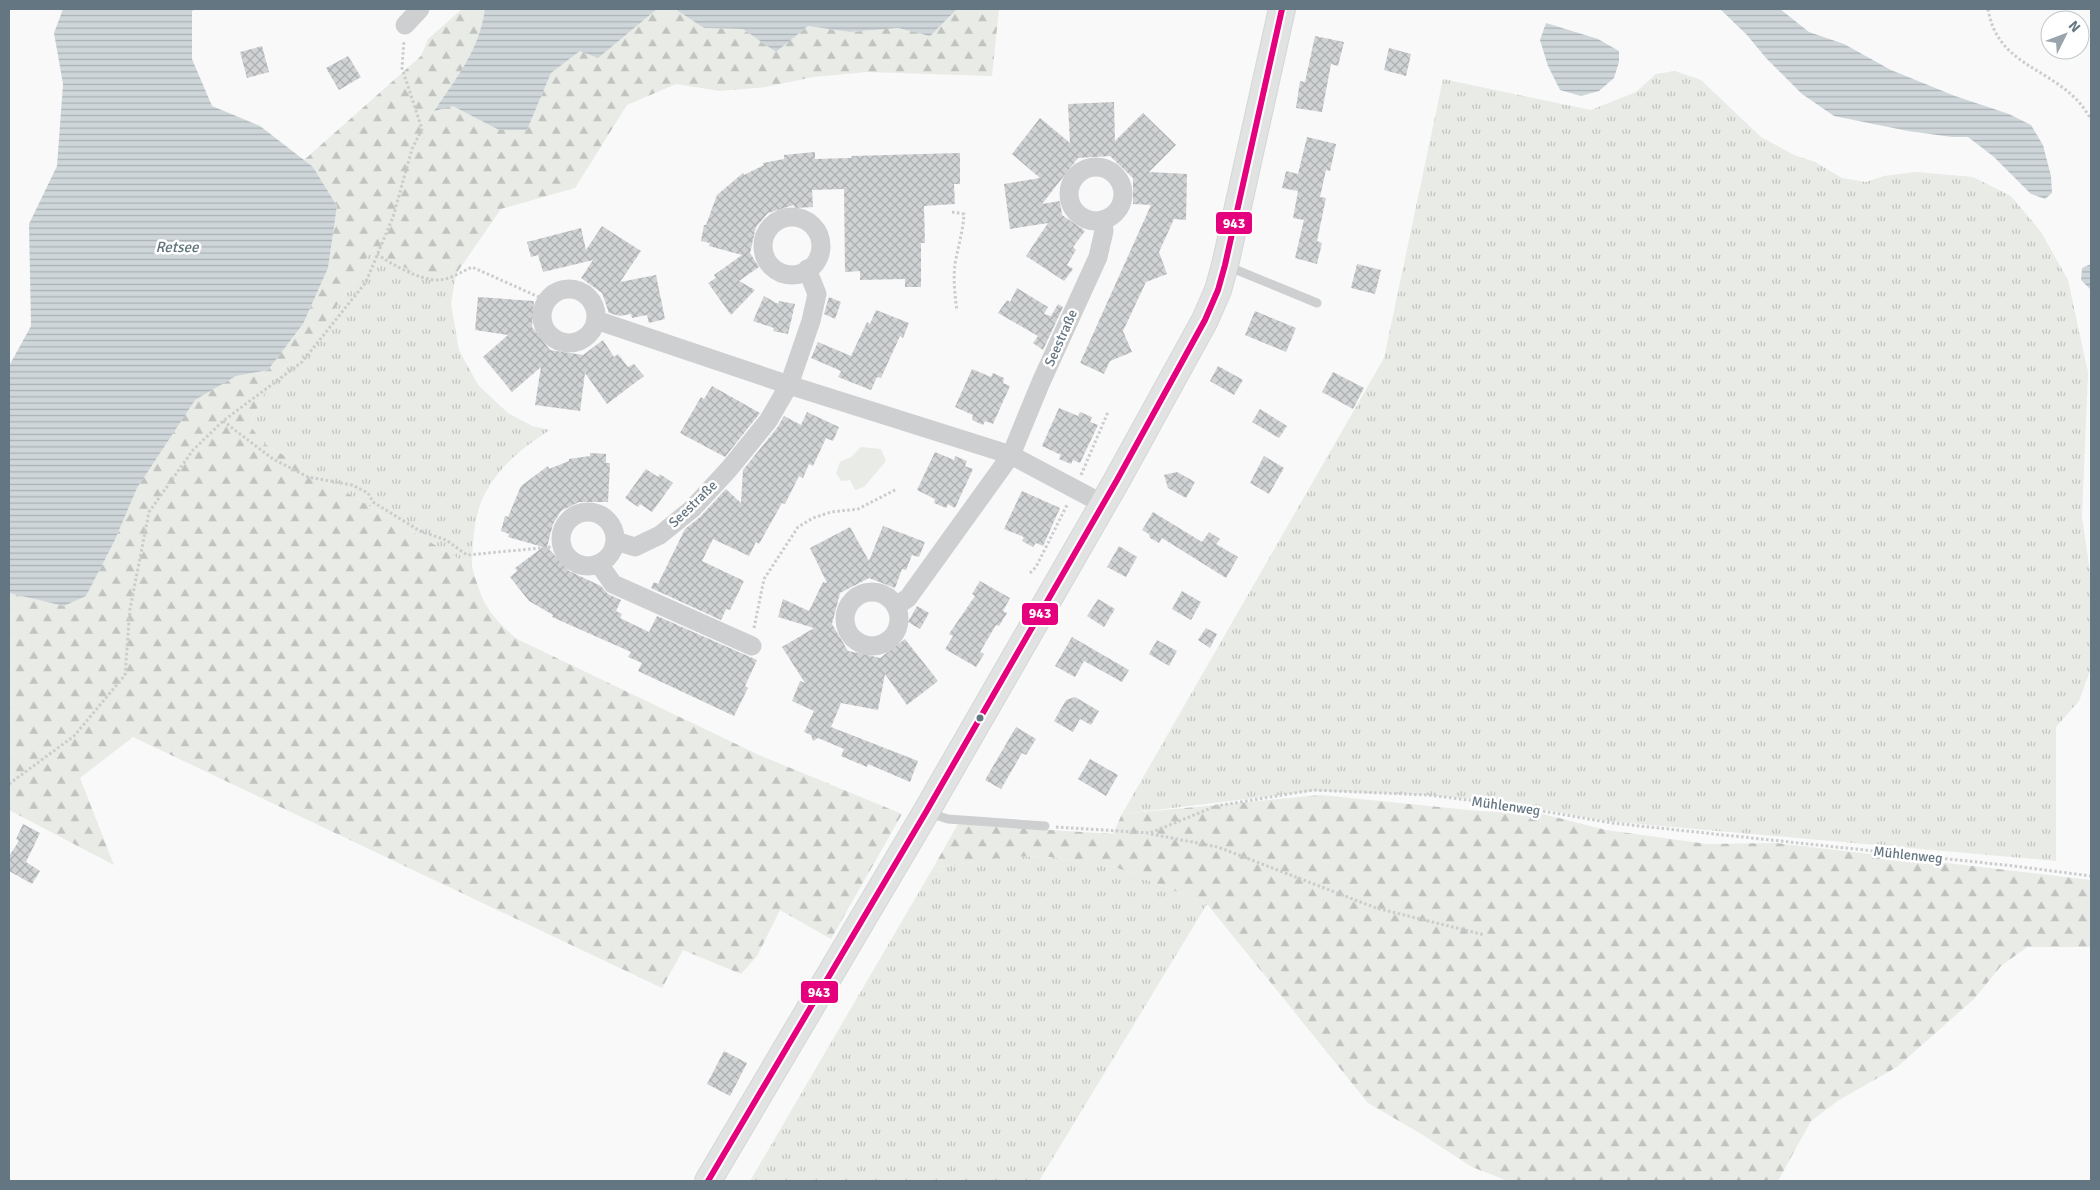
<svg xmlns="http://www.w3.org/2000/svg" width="2100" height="1190" viewBox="0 0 2100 1190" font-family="Signika,sans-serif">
<defs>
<pattern id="grass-tufts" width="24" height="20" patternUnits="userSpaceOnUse" patternTransform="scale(1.25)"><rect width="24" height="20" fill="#e8ebe6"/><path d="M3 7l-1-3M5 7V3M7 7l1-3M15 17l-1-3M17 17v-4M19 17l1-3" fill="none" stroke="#c0c3c0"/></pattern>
<pattern id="forest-firs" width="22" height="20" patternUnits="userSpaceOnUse" patternTransform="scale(1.25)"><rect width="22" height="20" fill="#e8ebe6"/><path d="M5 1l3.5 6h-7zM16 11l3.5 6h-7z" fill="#c0c3c0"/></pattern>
<pattern id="water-rules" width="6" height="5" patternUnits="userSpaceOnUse" patternTransform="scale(1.25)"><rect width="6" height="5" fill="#ced6d9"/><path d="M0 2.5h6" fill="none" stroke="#abb2b5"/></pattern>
<pattern id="building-cross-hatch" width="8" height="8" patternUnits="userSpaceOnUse" patternTransform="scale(1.25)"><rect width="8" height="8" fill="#d0d2d3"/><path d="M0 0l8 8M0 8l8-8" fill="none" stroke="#acafb1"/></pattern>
</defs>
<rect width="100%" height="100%" fill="#f9f9f9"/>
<g fill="url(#grass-tufts)">
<polygon points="1675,71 1701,80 1761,137 1794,155 1815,162 1842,178 1866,182 1884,176 1915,172 1973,177 2011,196 2041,232 2068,280 2088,373 2082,517 2091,579 2091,668 2079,701 2056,727 2056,861 1606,821 1506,802 1426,795 1314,791 1122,814 1384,358 1443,79 1591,110 1636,92 1656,74"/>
<path d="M 371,249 L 401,266 L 432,279 L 456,274 L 451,304 L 459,350 L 478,385 L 508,413 L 532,426 L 550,430 C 520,449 493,471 480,505 C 474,520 472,550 472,567 L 263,443 L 252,428 L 251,420 L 272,380 L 313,340 L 359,274 Z"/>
<polygon points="1044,856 1118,868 1207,904 1039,1181 750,1181 933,868 1005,857"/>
</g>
<g fill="url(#forest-firs)">
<path d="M 462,9 L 485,9 C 480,51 458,77 434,110 L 453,105 L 499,130 L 527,130 L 551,73 L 580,51 L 635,26 L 657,9 L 675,9 L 704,28 L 743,29 L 776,52 L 808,26 L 850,32 L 898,28 L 930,35 L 957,9 L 999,9 L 992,76 L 867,72 L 813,77 L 766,87 L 720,91 L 676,84 L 627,105 L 575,188 L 501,209 L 456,274 L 432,279 L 401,266 L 371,249 L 359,274 L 313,340 L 272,380 L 251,420 L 252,428 L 263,443 L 472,567 C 483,604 487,613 517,639 L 759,755 L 902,814 L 831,939 L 780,910 L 757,956 L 741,974 L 683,950 L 662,988 L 133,737 L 80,778 L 114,865 L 9,810 L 9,593 L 64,606 L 86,596 L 114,542 L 137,488 L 195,399 L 236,376 L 268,370 L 303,324 L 328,268 L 337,206 L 313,167 L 304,160 L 421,56 L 428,39 Z"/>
<polygon points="1321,795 1478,811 1539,813 1606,830 1707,844 1776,843 2091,880 2091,947 2027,947 2001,966 1974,999 1897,1067 1839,1100 1811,1121 1778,1181 1508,1181 1472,1167 1418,1132 1368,1103 1207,904 1118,868 1044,856 1005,857 933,868 958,824 1113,834 1122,814"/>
</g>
<polygon fill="#e8ebe6" points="861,447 881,449 886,461 864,487 855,490 850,480 841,481 836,473 840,462 851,457"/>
<g fill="url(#water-rules)">
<polygon points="63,9 196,9 192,11 192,59 212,106 260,126 313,167 337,206 328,268 303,324 268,370 236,376 195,400 137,488 114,542 86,596 64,606 9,593 9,366 31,326 29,224 57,166 63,84 54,33"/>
<path d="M 485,9 L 657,9 L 598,58 L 580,51 L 551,73 L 527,130 L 499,130 L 453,106 L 434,111 C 457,77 479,51 485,9 Z"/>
<polygon points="675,9 957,9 930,36 898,28 850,32 808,26 776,52 743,29 704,28"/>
<polygon points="1720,9 1780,9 1809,32 1844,44 1891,70 1955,96 2009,114 2031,125 2043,145 2051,176 2052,193 2045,199 2031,194 1994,157 1968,137 1952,137 1908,131 1834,116 1802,94 1766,58 1747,35"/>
<polygon points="1546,23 1598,39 1619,51 1619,62 1614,78 1599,91 1581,96 1560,90 1548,66 1540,40"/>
<polygon points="2091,264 2091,290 2081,280 2082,268"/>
</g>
<g fill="url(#building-cross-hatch)">
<polygon points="1315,36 1344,42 1338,66 1331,64 1322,112 1296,108 1300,81 1305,82"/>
<polygon points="262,46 269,72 247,78 240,52"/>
<polygon points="1389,48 1411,54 1406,76 1384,70"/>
<polygon points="348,56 361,77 339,90 326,68"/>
<polygon points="1114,102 1115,141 1143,113 1176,145 1149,172 1187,174 1186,220 1174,219 1159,252 1167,274 1146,282 1123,331 1132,352 1110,361 1104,374 1080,363 1151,205 1133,204 1133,178 1110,156 1078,158 1042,204 1060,201 1062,215 1085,231 1073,247 1076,250 1067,265 1073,269 1064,281 1026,256 1048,223 1010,229 1004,184 1040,178 1012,154 1040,118 1070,143 1068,104"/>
<polygon points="1307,137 1336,144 1330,171 1326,170 1320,197 1326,198 1317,241 1322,243 1317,264 1295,258 1304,220 1293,218 1298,191 1282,188 1286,171 1298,174"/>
<polygon points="815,152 815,159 852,158 851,156 960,153 960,184 954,184 955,204 924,206 925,243 921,243 921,287 905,287 905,279 860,280 860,271 845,272 844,189 812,190 813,207 795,208 794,205 778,210 768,213 756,227 750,253 759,267 739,281 755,290 731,315 708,283 716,278 714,275 742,255 709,246 710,243 701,241 704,225 706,225 717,195 743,173 744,175 764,165 763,163 784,159 784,155"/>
<polygon points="602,226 641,251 620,282 656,275 665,319 649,323 647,315 632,318 631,314 620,316 609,313 602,293 581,278 593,260 543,272 538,255 531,257 527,242 581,228 586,250"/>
<polygon points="1357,264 1381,270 1375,294 1351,288"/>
<polygon points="1017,288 1048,307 1044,314 1051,316 1058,304 1063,307 1043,350 1033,343 1038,336 998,313 1007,300 1010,302"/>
<polygon points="764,296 778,304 779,301 795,304 788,334 773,331 774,328 753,321"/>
<polygon points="478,297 534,301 532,327 550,350 583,355 603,340 614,357 618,354 628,367 634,364 644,376 607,404 585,373 580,411 535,405 541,367 512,392 483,357 508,335 475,330"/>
<polygon points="829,297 841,302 835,319 824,314"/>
<polygon points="876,310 909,323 903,338 900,336 881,378 877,377 871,390 838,377 841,371 811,358 818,342 851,356 867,322 870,324"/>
<polygon points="1255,311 1296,328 1286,352 1245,335"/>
<polygon points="1218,366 1243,380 1234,395 1210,381"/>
<polygon points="972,369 991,377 993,373 1004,378 1003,383 1010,386 993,424 985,421 983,425 972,420 973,415 955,407"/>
<polygon points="1333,372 1364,388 1353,409 1322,392"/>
<polygon points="712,386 760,413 725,457 680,433 701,397 704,399"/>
<polygon points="1059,408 1078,416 1080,412 1092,417 1090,422 1098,425 1080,463 1073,460 1071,464 1059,459 1061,455 1042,446"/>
<polygon points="1260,409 1287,426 1279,438 1252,422"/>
<polygon points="807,412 839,427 833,441 826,438 813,466 809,464 803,478 799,476 785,504 782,503 759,544 756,542 749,556 713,539 702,561 744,581 730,610 726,609 721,620 651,588 654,582 658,584 685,529 700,517 726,489 741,503 743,470 777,428 784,416 801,425"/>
<polygon points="935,452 954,460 955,456 967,461 965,466 973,469 955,508 948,504 946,508 934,503 935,499 917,490"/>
<polygon points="590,453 606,454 606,463 610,463 608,502 579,502 561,511 553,524 547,547 569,571 601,586 608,594 621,600 616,611 622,614 620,618 649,632 657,616 757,660 745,686 748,688 734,716 638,671 642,663 628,657 631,652 552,617 553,615 529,601 510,577 517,571 515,568 543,547 508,537 509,534 501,531 505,516 508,517 521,486 548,466 549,469 569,461 569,459 590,456"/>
<polygon points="1264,456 1284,468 1269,494 1250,483"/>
<polygon points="646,469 658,477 660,474 673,483 652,512 640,504 638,507 625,498"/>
<polygon points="1177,472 1195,482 1186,498 1168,488 1164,475"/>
<polygon points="1022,491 1060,508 1043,546 1036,543 1033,547 1022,541 1024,537 1004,529"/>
<polygon points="1153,512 1202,542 1209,532 1220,539 1216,544 1238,557 1226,578 1162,538 1159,543 1150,538 1149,534 1142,530"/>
<polygon points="883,526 925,542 919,557 912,555 906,570 902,569 895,588 869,578 840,593 832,624 848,651 868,655 880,658 905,639 938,681 907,705 885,674 878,710 841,703 831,727 918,761 910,782 868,764 867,767 841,756 844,749 818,738 813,741 811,735 804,732 814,711 792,701 800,681 805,683 782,647 814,628 778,617 783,599 809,611 823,582 827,583 810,548 850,527 869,561"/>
<polygon points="1119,546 1137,557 1126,577 1107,567"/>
<polygon points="980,581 1010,598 1003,611 1007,613 999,626 996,625 980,652 984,654 976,667 945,649 953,636 949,634 975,596 972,594"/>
<polygon points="1182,591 1201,602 1191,620 1172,609"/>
<polygon points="1098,599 1115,609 1104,627 1087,616"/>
<polygon points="917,606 929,613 920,629 908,622"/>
<polygon points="1206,628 1217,634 1210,648 1198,640"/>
<polygon points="1072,637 1129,670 1122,682 1084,661 1075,677 1055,666"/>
<polygon points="1157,640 1177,651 1169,666 1149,654"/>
<polygon points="1075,697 1099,711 1091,725 1080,719 1073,732 1054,721 1066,700"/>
<polygon points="1016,727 1036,739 1026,755 1022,753 1001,789 985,780"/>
<polygon points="1090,759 1118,775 1106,796 1078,779"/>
<polygon points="23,824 40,833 26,862 40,871 32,884 9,871 9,856 19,841 16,839"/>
<polygon points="724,1051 747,1063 730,1096 707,1084"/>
</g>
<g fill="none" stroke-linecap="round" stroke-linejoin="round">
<g stroke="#d5d6d7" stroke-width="28">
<polyline id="secondary" points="708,1181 926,812 1117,480 1205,320 1218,290 1225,265 1282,9"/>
</g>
<g stroke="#cbcccd" stroke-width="3" stroke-dasharray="2.5 2.5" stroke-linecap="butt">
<path d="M 1988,9 C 1997,63 2044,66 2077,100 C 2082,105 2087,113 2091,119"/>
<path d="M 952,212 L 964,214 C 963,231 958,247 955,264 C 953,280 955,296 957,311"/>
<path d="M 377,254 C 391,264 421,281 439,280 C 451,279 461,272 472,267 L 541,298 L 550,298"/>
<polyline points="223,421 273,459 308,477 352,485 368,493 373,502 420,531 446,540 467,555 562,546"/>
<polyline points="1081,475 1108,412"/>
<polyline points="1030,573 1036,567 1068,503"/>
<polyline points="754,628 764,579 798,527 813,518 831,512 858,509 897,489"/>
<polyline points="9,784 74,736 125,675 130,609 149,512 193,450 223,421 302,362 366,282 393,217 412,149 422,129 402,68 404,40"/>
<polyline points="1056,827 1150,833 1216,806 1313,790 1428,795 1508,805 1612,823 2014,866 2091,876"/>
<polyline points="1151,834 1218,847 1376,908 1485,935"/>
</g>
<g stroke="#cecfd0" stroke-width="9">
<polyline points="1227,266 1317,303"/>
<polyline points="929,813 948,819 1045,826"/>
</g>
<g stroke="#cecfd0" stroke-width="19">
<polyline points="405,25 420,9"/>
<circle cx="1096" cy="194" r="27"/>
<circle cx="792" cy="246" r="29"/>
<circle cx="569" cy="316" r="27"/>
<polyline points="596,320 789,385 1011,455 1103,504"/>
<circle cx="588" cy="539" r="27"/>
<polyline points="616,541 635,547 660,535 692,509 729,469 768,421 789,385 811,321 817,294 807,269"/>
<polyline points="599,564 613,584 752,646"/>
<circle cx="872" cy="619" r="27"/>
<polyline points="896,606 908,598 1011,455 1041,382 1098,257 1104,231 1103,220"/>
</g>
<use href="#secondary" stroke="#e1e2e2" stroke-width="26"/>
<g stroke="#fff" stroke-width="10">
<polyline id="bus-1" points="708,1181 926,812 1117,480 1205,320 1218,290 1225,265 1282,9"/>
</g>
<use href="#bus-1" stroke="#e5007d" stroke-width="6"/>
</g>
<circle fill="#657683" stroke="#fff" stroke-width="2" cx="980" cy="718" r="4.5"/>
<g text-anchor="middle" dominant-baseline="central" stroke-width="5" stroke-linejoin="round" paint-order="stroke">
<g font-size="14" fill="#657683" stroke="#fff">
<text transform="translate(1061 338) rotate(-66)">Seestraße</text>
<text transform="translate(693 504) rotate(-44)">Seestraße</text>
<text transform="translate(1506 806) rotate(8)">Mühlenweg</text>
<text transform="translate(1908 855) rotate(6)">Mühlenweg</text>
</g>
<g font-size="15" font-style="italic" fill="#60757c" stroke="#fff">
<text x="177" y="247">Retsee</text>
</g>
</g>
<g stroke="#fff" stroke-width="2">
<rect x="1215" y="211" width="38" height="24" rx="5" fill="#e5007d"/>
<rect x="1021" y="602" width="38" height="24" rx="5" fill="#e5007d"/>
<rect x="800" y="980" width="39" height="24" rx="5" fill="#e5007d"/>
</g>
<g font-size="14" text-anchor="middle" font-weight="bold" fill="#fff">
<text x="1234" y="228">943</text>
<text x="1040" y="618">943</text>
<text x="819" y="997">943</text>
</g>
<rect width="2100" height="1190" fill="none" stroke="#657683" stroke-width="20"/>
<g transform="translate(2065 35) rotate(48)"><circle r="24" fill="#ffffff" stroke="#c1c8cd"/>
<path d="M0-4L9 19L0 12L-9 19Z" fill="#99a4ac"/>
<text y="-8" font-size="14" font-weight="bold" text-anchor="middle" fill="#657683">N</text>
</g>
</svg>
